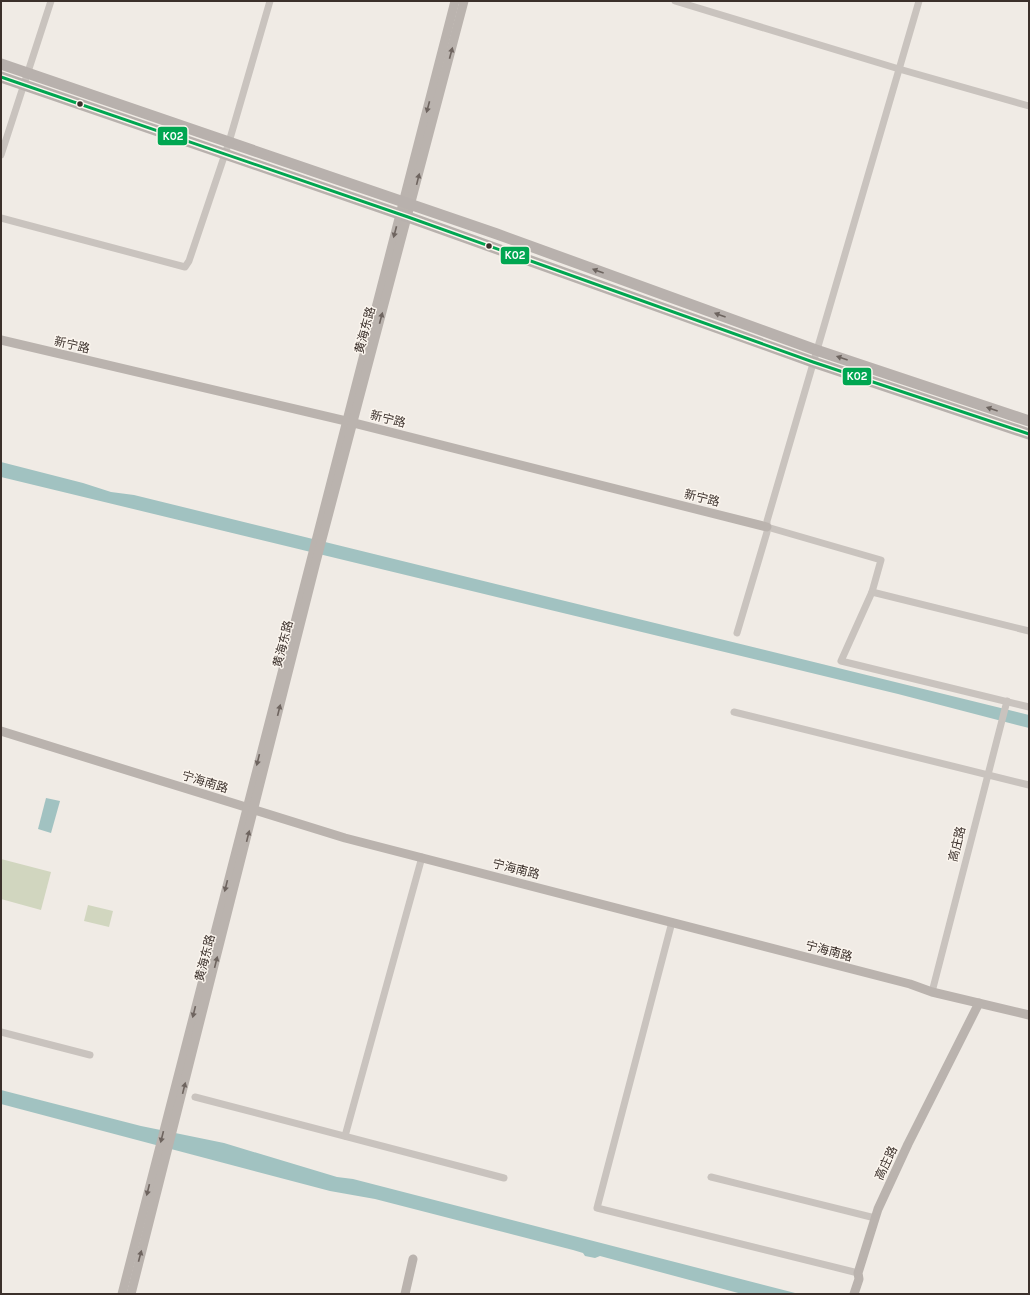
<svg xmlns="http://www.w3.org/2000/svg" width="1030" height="1295" viewBox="0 0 1030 1295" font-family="Karla,'Noto Sans SC',sans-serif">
<rect width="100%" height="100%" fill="#f0ebe5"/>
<g fill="#d1d6bf">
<polygon points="1,859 51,872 41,910 1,899"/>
<polygon points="88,905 113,911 109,927 84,921"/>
</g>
<g fill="#a1c2c1">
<polygon points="1,462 83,483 111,492 134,495 1029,715 1029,728 898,694 1,477"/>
<polygon points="46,798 60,801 51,833 38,829"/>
<polygon points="1,1090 141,1126 224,1143 337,1177 353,1179 799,1294 742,1294 600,1256 595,1258 585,1256 583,1253 573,1250 375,1199 330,1191 1,1104"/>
</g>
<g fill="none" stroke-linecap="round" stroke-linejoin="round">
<g stroke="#c9c3be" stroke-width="7">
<polyline points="675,1 899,69 1029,106"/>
<polyline points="1,155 51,1"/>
<polyline points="1,218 185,267 189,261 229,142 270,1"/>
<polyline points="767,527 881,560 872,592 1029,631"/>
<polyline points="872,592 841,661 1029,707"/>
<polyline points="737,633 767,532 767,521 919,1"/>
<polyline points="734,712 1029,785"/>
<polyline points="672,922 597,1208 858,1273"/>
<polyline points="932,992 1007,701"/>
<polyline points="1,1032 90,1055"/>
<polyline points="195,1097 504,1178"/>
<polyline points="345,1136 422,857"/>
<polyline points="711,1177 875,1218"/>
</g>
<g stroke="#bab3ae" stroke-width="9">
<polyline points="1,340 346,421 767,527"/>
<polyline points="1,731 345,838 910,984 932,992 1029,1015"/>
<polyline points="122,1294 455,1"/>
<polyline points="131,1294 316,562 464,1"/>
<polyline points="405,1294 413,1259"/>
<polyline points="854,1294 859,1279 858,1273 878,1209 908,1144 979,1003"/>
</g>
<g stroke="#b8b1ad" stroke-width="11">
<polyline points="1,64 497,234 816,350 1029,421"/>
<polyline points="1,77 408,217 813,362 1029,434"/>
</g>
<g stroke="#fbf5ee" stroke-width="6">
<polyline id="bus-1" points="1,77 408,217 813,362 1029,434"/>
</g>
<use href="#bus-1" stroke="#00a651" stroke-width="3"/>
</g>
<defs><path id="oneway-solid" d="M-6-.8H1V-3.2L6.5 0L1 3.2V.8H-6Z"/></defs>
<g fill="#6e645f">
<use href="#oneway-solid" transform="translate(451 53) rotate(-75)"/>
<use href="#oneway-solid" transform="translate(428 107) rotate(105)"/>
<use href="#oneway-solid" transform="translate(418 179) rotate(-76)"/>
<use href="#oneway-solid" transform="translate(395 232) rotate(105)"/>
<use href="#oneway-solid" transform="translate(381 318) rotate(-75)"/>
<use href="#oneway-solid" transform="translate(279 710) rotate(-76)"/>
<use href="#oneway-solid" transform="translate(258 760) rotate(104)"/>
<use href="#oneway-solid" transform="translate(248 836) rotate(-76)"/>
<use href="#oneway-solid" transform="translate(226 886) rotate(104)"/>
<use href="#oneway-solid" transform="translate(216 962) rotate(-76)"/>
<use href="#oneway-solid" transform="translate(194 1012) rotate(104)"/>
<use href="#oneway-solid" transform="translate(184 1088) rotate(-76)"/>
<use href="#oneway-solid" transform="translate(162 1137) rotate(104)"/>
<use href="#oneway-solid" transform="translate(148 1190) rotate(104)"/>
<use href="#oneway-solid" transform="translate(140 1256) rotate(-75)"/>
</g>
<g fill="#6d645f">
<use href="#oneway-solid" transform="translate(598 271) rotate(-160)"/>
<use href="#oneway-solid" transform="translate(720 315) rotate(-160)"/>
<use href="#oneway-solid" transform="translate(842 358) rotate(-161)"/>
<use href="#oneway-solid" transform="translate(992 409) rotate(-161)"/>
</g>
<g fill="#3b302b" stroke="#fbf5ee" stroke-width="1.5">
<circle cx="80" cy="104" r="3.5"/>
<circle cx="489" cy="246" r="3.5"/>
</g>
<g text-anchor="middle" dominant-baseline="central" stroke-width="3" stroke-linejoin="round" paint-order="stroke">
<g font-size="12" fill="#3b302b" stroke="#fbf5ee">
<text transform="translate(365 330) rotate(-75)">黄海东路</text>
<text transform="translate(72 345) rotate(13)">新宁路</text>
<text transform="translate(388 419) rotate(14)">新宁路</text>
<text transform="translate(702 498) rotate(14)">新宁路</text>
<text transform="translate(283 644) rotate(-76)">黄海东路</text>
<text transform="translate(205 782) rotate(17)">宁海南路</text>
<text transform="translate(957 844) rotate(-76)">高庄路</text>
<text transform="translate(516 869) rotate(14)">宁海南路</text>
<text transform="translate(829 951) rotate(15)">宁海南路</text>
<text transform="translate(205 958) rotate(-76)">黄海东路</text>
<text transform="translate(886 1163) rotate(-65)">高庄路</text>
</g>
</g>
<g stroke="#fbf5ee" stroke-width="1.5">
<rect x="157" y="126" width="31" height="20" rx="4" fill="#00a651"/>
<rect x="500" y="246" width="30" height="19" rx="4" fill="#00a651"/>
<rect x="842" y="367" width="30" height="19" rx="4" fill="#00a651"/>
</g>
<g font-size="11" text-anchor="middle" font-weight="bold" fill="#fff">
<text x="173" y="140">K02</text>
<text x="515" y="259">K02</text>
<text x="857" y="380">K02</text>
</g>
<rect width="1030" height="1295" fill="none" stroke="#3b302b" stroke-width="4"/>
</svg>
